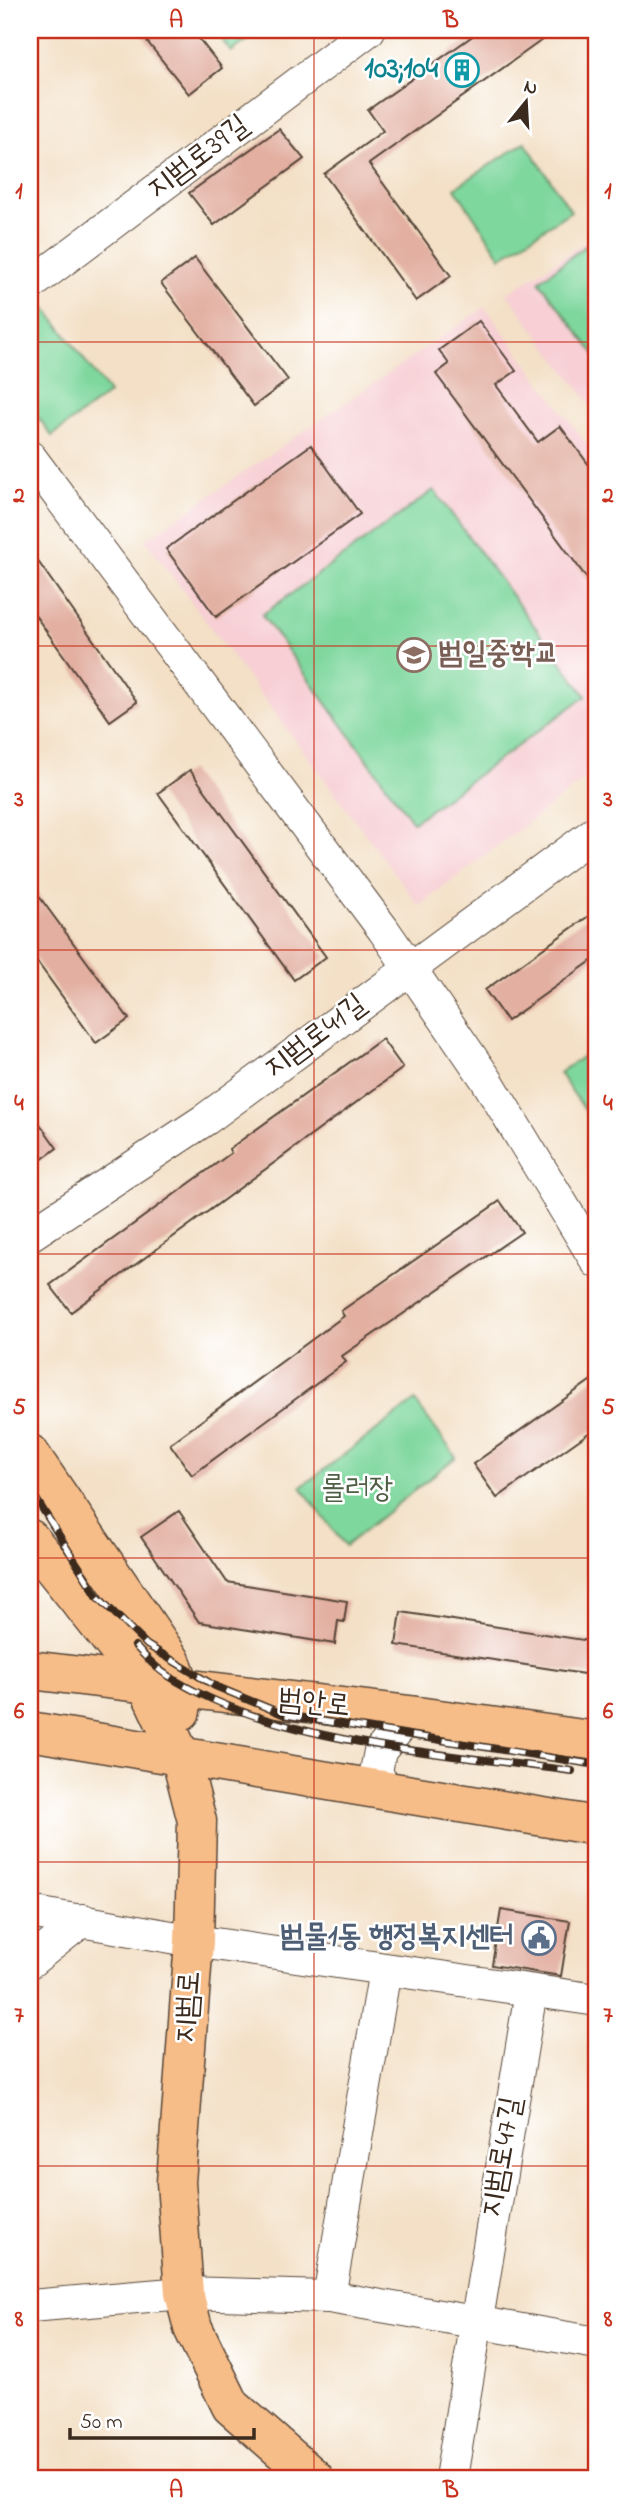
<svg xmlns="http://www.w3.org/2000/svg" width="627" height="2508" viewBox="0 0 627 2508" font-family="'Indie Flower','Poor Story',sans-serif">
<rect width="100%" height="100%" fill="#fff"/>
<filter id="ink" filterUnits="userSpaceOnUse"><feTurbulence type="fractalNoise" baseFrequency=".0143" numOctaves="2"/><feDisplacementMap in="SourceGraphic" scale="14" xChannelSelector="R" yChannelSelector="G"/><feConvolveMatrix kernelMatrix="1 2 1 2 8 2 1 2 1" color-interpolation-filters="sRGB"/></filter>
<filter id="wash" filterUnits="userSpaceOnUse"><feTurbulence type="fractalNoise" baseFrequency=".00686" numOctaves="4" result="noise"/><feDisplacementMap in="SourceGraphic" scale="28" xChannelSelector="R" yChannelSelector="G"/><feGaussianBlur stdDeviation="1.57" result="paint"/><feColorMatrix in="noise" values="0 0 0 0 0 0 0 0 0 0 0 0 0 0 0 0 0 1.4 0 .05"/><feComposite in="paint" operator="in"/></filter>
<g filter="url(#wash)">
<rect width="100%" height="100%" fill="#f3e0c6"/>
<g fill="#f7cfd4">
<polygon points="597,234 597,413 507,294"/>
<polygon points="485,307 597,458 597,770 419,906 145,540"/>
</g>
<g fill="#7ed79d" stroke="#5c805e" stroke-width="2">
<polygon points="215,30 262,30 231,52"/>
<polygon points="525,142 571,211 501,257 455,188"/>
<polygon points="597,237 597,357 539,281"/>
<polygon points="46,308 109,393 52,436 30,406 30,320"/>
<polygon points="434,490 586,696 413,822 262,615"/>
<polygon points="597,1046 597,1127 559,1073"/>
<polygon points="415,1401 456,1457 345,1546 301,1487"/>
</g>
<g id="blocks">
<g fill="#e2afa0">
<polygon points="138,30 192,30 222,68 189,94"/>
<polygon points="481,30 556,30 369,164 451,276 416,301 324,174 383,131 368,110"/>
<polygon points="279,129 304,159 214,225 189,193"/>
<polygon points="195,258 288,380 254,406 161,283"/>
<polygon points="479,321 516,371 496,385 538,442 560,426 597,476 597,592 436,374 449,364 439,350"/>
<polygon points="311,445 360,514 216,617 166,549"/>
<polygon points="30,550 137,702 110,721 30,608"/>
<polygon points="190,770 326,957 294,980 158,793"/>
<polygon points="30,884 129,1019 96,1043 30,952"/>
<polygon points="597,910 597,957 507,1021 485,990"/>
<polygon points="382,1039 403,1068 71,1312 50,1285 231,1153 229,1149"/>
<polygon points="30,1110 57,1148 30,1168"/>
<polygon points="500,1201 522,1232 342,1356 346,1362 192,1475 170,1444 344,1316 341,1311"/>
<polygon points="597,1376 597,1427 497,1498 473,1464"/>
<polygon points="179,1511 227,1582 347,1601 344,1622 338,1621 335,1644 199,1622 141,1537"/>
<polygon points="401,1612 597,1642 597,1676 396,1645"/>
<polygon points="501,1910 570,1921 561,1976 492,1965"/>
</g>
</g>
</g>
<g filter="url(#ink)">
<use href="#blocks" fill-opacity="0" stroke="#574537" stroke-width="2"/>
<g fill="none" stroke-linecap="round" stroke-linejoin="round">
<g stroke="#574537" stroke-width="34">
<g id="minor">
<polyline points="30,285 369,30"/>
<polyline points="30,457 383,929 486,1079 597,1262"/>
<polyline points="30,1235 206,1119 597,831"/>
<polyline points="387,1793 376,1772 380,1751 410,1715"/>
<polyline points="30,1912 194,1941 597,2000"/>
<polyline points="30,1962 83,1920"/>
<polyline points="329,2297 385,1970"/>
<polyline points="30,2306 184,2293 329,2297 597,2343"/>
<polyline points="451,2478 531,1991"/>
</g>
</g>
<g stroke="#574537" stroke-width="41">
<g id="major">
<polyline points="30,1454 171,1661 182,1689 181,1711"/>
<polyline points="30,1539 147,1685 180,1755 197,1821 194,1941 176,2182 184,2293 193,2328 231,2406 314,2478"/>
<polyline points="30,1670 410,1715 597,1741"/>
<polyline points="30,1731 597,1826"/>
</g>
</g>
<use href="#minor" stroke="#fff" stroke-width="32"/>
<use href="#major" stroke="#f7bd88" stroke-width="38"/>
<g stroke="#3b2a1e" stroke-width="8">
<g id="rail">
<polyline points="30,1489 97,1596 147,1645 215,1686 285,1715 597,1765"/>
<path d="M 135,1646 C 145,1656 155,1668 167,1675 C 275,1745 445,1753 572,1771"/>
</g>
</g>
<use href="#rail" stroke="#fff" stroke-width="5" stroke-dasharray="16" stroke-linecap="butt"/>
</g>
</g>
<path fill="none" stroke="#c8321e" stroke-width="2" stroke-opacity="0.55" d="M 314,30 L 314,2478M 30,342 L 597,342M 30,646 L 597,646M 30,950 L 597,950M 30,1254 L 597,1254M 30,1558 L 597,1558M 30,1862 L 597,1862M 30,2166 L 597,2166"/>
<defs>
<g id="building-ring" transform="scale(1.75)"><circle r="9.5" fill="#fff" stroke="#0f9aa8" stroke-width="1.5"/><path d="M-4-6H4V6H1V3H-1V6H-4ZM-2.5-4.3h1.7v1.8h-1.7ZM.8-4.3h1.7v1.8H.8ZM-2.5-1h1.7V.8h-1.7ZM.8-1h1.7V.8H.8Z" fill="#0f9aa8"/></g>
<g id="school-ring" transform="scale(1.75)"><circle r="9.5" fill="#fff" stroke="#8d6e63" stroke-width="1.5"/><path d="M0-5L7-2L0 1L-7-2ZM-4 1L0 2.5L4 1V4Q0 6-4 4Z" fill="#8d6e63"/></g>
<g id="civic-ring" transform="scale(1.75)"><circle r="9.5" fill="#fff" stroke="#5c6f8a" stroke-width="1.5"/><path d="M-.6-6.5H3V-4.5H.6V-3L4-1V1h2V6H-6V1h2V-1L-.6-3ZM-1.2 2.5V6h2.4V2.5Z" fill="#5c6f8a"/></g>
</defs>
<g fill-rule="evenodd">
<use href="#building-ring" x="462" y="70"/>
<use href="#school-ring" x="414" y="655"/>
<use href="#civic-ring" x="539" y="1938"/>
</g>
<g text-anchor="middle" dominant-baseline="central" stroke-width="5" stroke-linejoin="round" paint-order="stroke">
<g font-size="30" font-weight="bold" fill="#0d838f" stroke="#fff" text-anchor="end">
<text x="438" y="70">103;104</text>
</g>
<g font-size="30" fill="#3b2a1e" stroke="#fff">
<text transform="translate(199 158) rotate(-37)">지범로39길</text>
<text transform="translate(316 1037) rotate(-37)">지범로41길</text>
<text transform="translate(314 1704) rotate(6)">범안로</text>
<text transform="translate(189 2007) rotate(-86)">지범로</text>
<text transform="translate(503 2157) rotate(-80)">지범로47길</text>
</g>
<g font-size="30" font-weight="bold" fill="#785e54" stroke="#fff" text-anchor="start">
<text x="438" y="655">범일중학교</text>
</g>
<g font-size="30" fill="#4f5e44" stroke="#fff">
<text x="357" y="1490">롤러장</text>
</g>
<g font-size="30" font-weight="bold" fill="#4e5e75" stroke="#fff" text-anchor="end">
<text x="514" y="1938">범물1동 행정복지센터</text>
</g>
</g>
<rect width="627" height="2508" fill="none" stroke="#fff" stroke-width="77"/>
<g transform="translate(526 102) rotate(18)" stroke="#ffffff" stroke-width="5" paint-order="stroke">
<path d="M0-5L12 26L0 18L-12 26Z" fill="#3b2a1e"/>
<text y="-10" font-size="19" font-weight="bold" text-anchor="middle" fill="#3b2a1e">N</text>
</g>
<path d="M70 2428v10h184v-10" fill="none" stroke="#3b2a1e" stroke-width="3.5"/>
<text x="80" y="2428" font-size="21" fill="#3b2a1e" stroke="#ffffff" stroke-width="5" paint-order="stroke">50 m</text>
<rect x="38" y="38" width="550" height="2432" fill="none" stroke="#c8321e" stroke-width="2.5"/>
<g font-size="23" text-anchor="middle" font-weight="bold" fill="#c8321e">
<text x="176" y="27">A</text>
<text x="451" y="27">B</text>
<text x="19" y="198">1</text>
<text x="608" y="198">1</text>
<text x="19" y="502">2</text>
<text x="608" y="502">2</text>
<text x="19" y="806">3</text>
<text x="608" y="806">3</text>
<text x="19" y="1110">4</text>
<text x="608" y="1110">4</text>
<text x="19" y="1414">5</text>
<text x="608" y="1414">5</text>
<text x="19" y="1718">6</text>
<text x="608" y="1718">6</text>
<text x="19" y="2022">7</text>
<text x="608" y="2022">7</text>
<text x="19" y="2326">8</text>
<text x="608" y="2326">8</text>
<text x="176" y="2497">A</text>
<text x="451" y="2497">B</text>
</g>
</svg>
